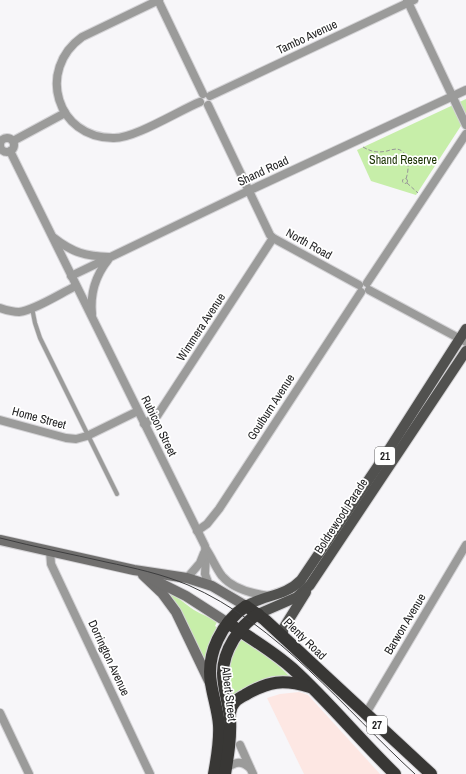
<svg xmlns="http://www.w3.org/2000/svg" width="466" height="774" viewBox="0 0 466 774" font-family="'Archivo Narrow',sans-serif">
<rect width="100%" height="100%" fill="#f7f6f9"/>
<polygon fill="#fde7e3" points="299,692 308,695 380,774 304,774 267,698 280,694"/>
<g fill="#c7eea9">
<polygon points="466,99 466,118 416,195 371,181 357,150"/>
<path d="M 168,591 C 178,597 185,604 194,610 C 202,615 210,617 217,622 L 215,626 L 218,628 L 205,661 L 166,592 Z"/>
<path d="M 241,639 L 274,661 L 290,677 L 291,679 L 273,676 L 256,682 L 231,698 C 228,674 227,661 241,639 Z"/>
</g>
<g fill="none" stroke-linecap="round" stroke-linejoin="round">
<g stroke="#d4d3d6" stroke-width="5.5">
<polyline id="lane" points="32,308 35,323 40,338 117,494"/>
</g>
<g stroke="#d4d3d6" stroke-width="10">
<g id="street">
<polyline points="158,0 203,94"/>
<path d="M 159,0 L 82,37 C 36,70 57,138 113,138 C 134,139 178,111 200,102"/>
<polyline points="407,0 466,125"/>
<polyline points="210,96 414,0"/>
<polyline points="208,105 270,235 273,238 359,285"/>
<circle cx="7" cy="145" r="7"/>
<polyline points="13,141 65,113"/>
<polyline points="10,151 205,546 206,555 205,574 209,585"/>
<path d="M 54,238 C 73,253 86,256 109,257"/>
<polyline points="71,276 248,191 466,90"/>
<polyline points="367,283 466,134"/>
<polyline points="369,290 466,342"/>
<path d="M 0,308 C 6,310 13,312 19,312 C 35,310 61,293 76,286"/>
<path d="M 92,314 C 90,294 96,275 108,260"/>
<polyline points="0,420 66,438 76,439 87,436 138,411"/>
<polyline points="144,424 157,416 273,238"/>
<polyline points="197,531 207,524 219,509 361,292"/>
<path d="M 206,549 C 212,558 216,568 222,576 C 233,589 253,594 270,596"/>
<polyline points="50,551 51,564 150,774"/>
<polyline points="187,578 200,563 204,553"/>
<polyline points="0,713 29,774"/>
<polyline points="365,715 466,545"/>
<polyline points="240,745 253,774"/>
<path d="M 226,768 C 236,762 241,760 250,768"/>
</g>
</g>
<g stroke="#d4d3d6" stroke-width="12">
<g id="secondary">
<polyline points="0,540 134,570 187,578 212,586 246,606"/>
<polyline points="143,575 162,593 176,612 210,683"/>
<polyline points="152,579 186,596 228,623"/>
</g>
</g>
<g stroke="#d4d3d6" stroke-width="12">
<g id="primary">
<path d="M 246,606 C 264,595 286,596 301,580 L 388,451 L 466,329"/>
<polyline points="258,614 297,597 310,585 466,351"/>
<polyline points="283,637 283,629 306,592"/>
</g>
</g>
<g stroke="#d4d3d6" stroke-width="14">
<g id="highway">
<path d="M 228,623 C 250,638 273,651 293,669 C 329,702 360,740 395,774"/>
<path d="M 230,713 C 231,703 237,699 245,695 C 269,681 283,679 310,687"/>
<path d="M 214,774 C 217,758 220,742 219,725 C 218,711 213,697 211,683 C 206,654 222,622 246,606 L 265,620 L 431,774"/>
<path d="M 225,774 C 228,756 231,738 230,719 C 229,704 223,688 223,673 C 223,651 239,626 258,614"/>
</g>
</g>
<g stroke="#979698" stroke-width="1" stroke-dasharray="4 2" stroke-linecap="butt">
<path d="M 363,147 C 372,152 377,153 387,151 C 390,150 394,149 397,149 C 411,152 409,170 406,179"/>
<circle cx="405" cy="181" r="2.5"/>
<polyline points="407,183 418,193"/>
</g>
<use href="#lane" stroke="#9b9b9a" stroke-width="4"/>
<use href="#street" stroke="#9b9b9a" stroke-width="8"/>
<use href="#secondary" stroke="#706f6e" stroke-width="10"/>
<use href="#primary" stroke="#51514f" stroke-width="10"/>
<use href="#highway" stroke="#383735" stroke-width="12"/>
<path stroke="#3d3d3e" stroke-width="1" d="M 0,538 C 35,547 71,554 106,562 C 134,568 162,574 188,585 C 278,624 344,709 415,774"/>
</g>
<g text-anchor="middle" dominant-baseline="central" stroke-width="3.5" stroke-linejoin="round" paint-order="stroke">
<g fill="#fff" stroke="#626262" stroke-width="1">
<rect x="375" y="447" width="20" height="18" rx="3"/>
<rect x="367" y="716" width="20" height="18" rx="3"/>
</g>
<g font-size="11" font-weight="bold" fill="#1e1e1f">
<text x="385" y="456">21</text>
<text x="377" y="725">27</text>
</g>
<g font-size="12" fill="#1e1e1f" stroke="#fff">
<text transform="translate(307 37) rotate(-25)">Tambo Avenue</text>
<text transform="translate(263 171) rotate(-25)">Shand Road</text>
<text transform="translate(309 244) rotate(29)">North Road</text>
<text transform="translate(201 327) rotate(-57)">Wimmera Avenue</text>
<text transform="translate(271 407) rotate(-57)">Goulburn Avenue</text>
<text transform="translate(39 418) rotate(15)">Home Street</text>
<text transform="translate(159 426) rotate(64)">Rubicon Street</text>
<text transform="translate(341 516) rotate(-57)">Boldrewood Parade</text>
<text transform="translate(405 624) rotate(-59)">Barwon Avenue</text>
<text transform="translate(305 639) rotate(44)">Plenty Road</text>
<text transform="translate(109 658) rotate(65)">Dorrington Avenue</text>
<text transform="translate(229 694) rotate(83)">Albert Street</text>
</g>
<g font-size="12" fill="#193200" stroke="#fff">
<text x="403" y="160">Shand Reserve</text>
</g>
</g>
</svg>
